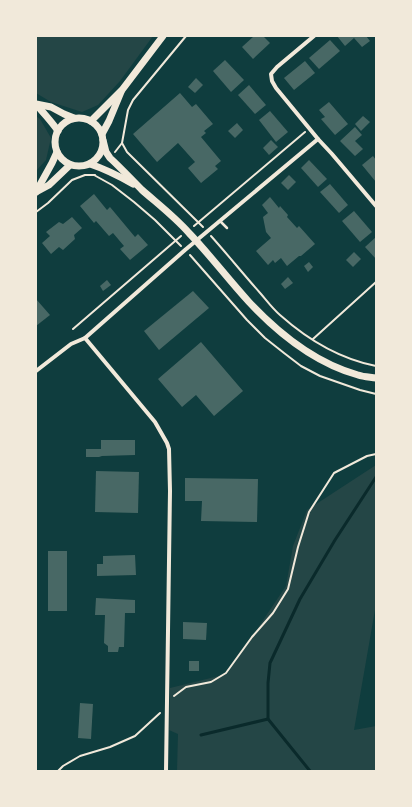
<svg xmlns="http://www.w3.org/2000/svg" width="412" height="807" viewBox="0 0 412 807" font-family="Overpass,sans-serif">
<rect width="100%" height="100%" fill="#0f3d3e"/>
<g fill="#244646">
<polygon points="36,36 153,36 120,81 98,105 82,112 51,102 36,93"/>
<polygon points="36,116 40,119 51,138 46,160 36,171"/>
<polygon points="376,465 376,604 354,730 376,726 376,771 177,771 178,734 169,730 170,688 227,674 286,586 293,546 307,510"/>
</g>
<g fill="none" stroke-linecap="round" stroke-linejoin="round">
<g stroke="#0a2a2b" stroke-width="3">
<polyline points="201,735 268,719"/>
<polyline points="310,771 268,719 268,683 270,663 300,599 335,540 376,477"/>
</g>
</g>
<g fill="#486865">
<polygon points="254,36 263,36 270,43 253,59 242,47"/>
<polygon points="337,36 366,36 370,41 362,47 354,38 345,46"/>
<polygon points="330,40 340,51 319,69 309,58"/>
<polygon points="225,60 244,80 231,92 213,71"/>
<polygon points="305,61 315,73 294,90 284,78"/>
<polygon points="196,78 203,85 195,93 188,87"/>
<polygon points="249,85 266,105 255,114 238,95"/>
<polygon points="180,93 192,107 196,104 213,124 204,131 206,133 201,137 221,161 215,166 218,169 201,183 188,168 195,162 178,143 157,162 133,134"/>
<polygon points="329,102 348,124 335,135 321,119 325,117 319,110"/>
<polygon points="270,111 288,132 276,142 259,120"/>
<polygon points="363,116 370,122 361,131 355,124"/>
<polygon points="237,123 243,130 235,138 228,131"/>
<polygon points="355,127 362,135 355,141 363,149 355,156 340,141"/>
<polygon points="271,140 278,147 269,155 263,148"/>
<polygon points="373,156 376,160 376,182 362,165"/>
<polygon points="309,160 327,179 318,187 301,168"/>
<polygon points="289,175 296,182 288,190 281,183"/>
<polygon points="330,184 348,205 339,213 320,192"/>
<polygon points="94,194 107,210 110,207 135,237 138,234 148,245 130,260 120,249 124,246 113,233 109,236 96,221 94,223 80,206"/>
<polygon points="270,197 279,208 280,206 288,215 287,217 297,228 299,226 315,244 301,256 299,256 287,266 281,258 275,263 273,260 268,265 256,251 271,238 266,232 263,217 268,213 262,205"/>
<polygon points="354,211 372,232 360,242 342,221"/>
<polygon points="72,217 82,228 74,235 75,239 63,250 59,247 51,254 42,243 50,236 46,232 59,222 63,224"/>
<polygon points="376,237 376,259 365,247"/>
<polygon points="354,252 361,259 353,267 346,260"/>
<polygon points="309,262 313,267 308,272 304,266"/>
<polygon points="288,277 293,283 285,289 281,284"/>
<polygon points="107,280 111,285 103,291 100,286"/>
<polygon points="193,291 209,308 159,350 144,331"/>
<polygon points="36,299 50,315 36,326"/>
<polygon points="201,342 243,391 214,416 196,395 182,407 158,379"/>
<polygon points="101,440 135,440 135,455 102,456 99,457 86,457 86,449 101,449"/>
<polygon points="96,471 139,472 138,513 95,512"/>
<polygon points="185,478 258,479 257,522 201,521 202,501 185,501"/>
<rect x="48" y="551" width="19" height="60"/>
<polygon points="135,555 136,575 97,576 97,564 103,564 103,556"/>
<polygon points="96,598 135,600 135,613 125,613 124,647 119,647 118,652 108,652 108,646 104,643 105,615 95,615"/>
<polygon points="183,622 207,623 206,640 183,639"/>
<rect x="189" y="661" width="10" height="10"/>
<polygon points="80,703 93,704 91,739 78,738"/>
</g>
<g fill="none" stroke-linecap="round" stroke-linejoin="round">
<g stroke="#f1e9da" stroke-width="2">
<polyline points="122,143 127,152 203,227"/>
<polyline points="115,152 122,143 128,110 133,100 186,36"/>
<polyline points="94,175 112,185 134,202 155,220 181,246"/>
<polyline points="36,212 48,203 72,180 85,175 95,175"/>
<polyline points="194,226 305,132"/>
<path d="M 211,236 C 228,255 244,275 261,294 C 267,301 273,309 280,315 C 307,339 340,359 376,366"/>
<polyline points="190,255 247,320 265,338 284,353 301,366 320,376 360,390 376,394"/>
<polyline points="73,329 181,236"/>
<polyline points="313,339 376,282"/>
<polyline points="174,696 186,687 211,682 226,673 252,637 273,613 288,589 298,547 309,512 334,473 367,456 376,454"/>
<polyline points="58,771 63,766 80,756 110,747 135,736 160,713"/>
</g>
<polyline stroke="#f1e9da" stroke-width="2.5" points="220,221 227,228"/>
<g stroke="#f1e9da" stroke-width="4">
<polyline points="314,36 277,67 271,74 272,81 276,88 318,139 332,154 376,206"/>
<polyline points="36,371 71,344 85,338"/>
<polyline points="166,771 170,491 169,449 167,443 155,422 85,338 185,250 318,139"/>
</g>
<g stroke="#f1e9da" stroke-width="7">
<polyline points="36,104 51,107 64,114 74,118"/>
<path d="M 37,105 C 44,114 52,122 58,131"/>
<circle cx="79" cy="142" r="24"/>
<polyline points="91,121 122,90 163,36"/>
<polyline points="102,134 109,121 121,92"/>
<path d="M 103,140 L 106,152 L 110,158 C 121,168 131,179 142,190 C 158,204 175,217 189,233 C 210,255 228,279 249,302 C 279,334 315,363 358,375 C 364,377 370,377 376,378"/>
<path d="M 90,164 C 105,169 119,176 133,184"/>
<polyline points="36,192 52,163 57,152"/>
<polyline points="36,192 49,185 70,165"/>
</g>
</g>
<rect width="412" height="807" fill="none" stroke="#f1e9da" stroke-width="74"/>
</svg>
